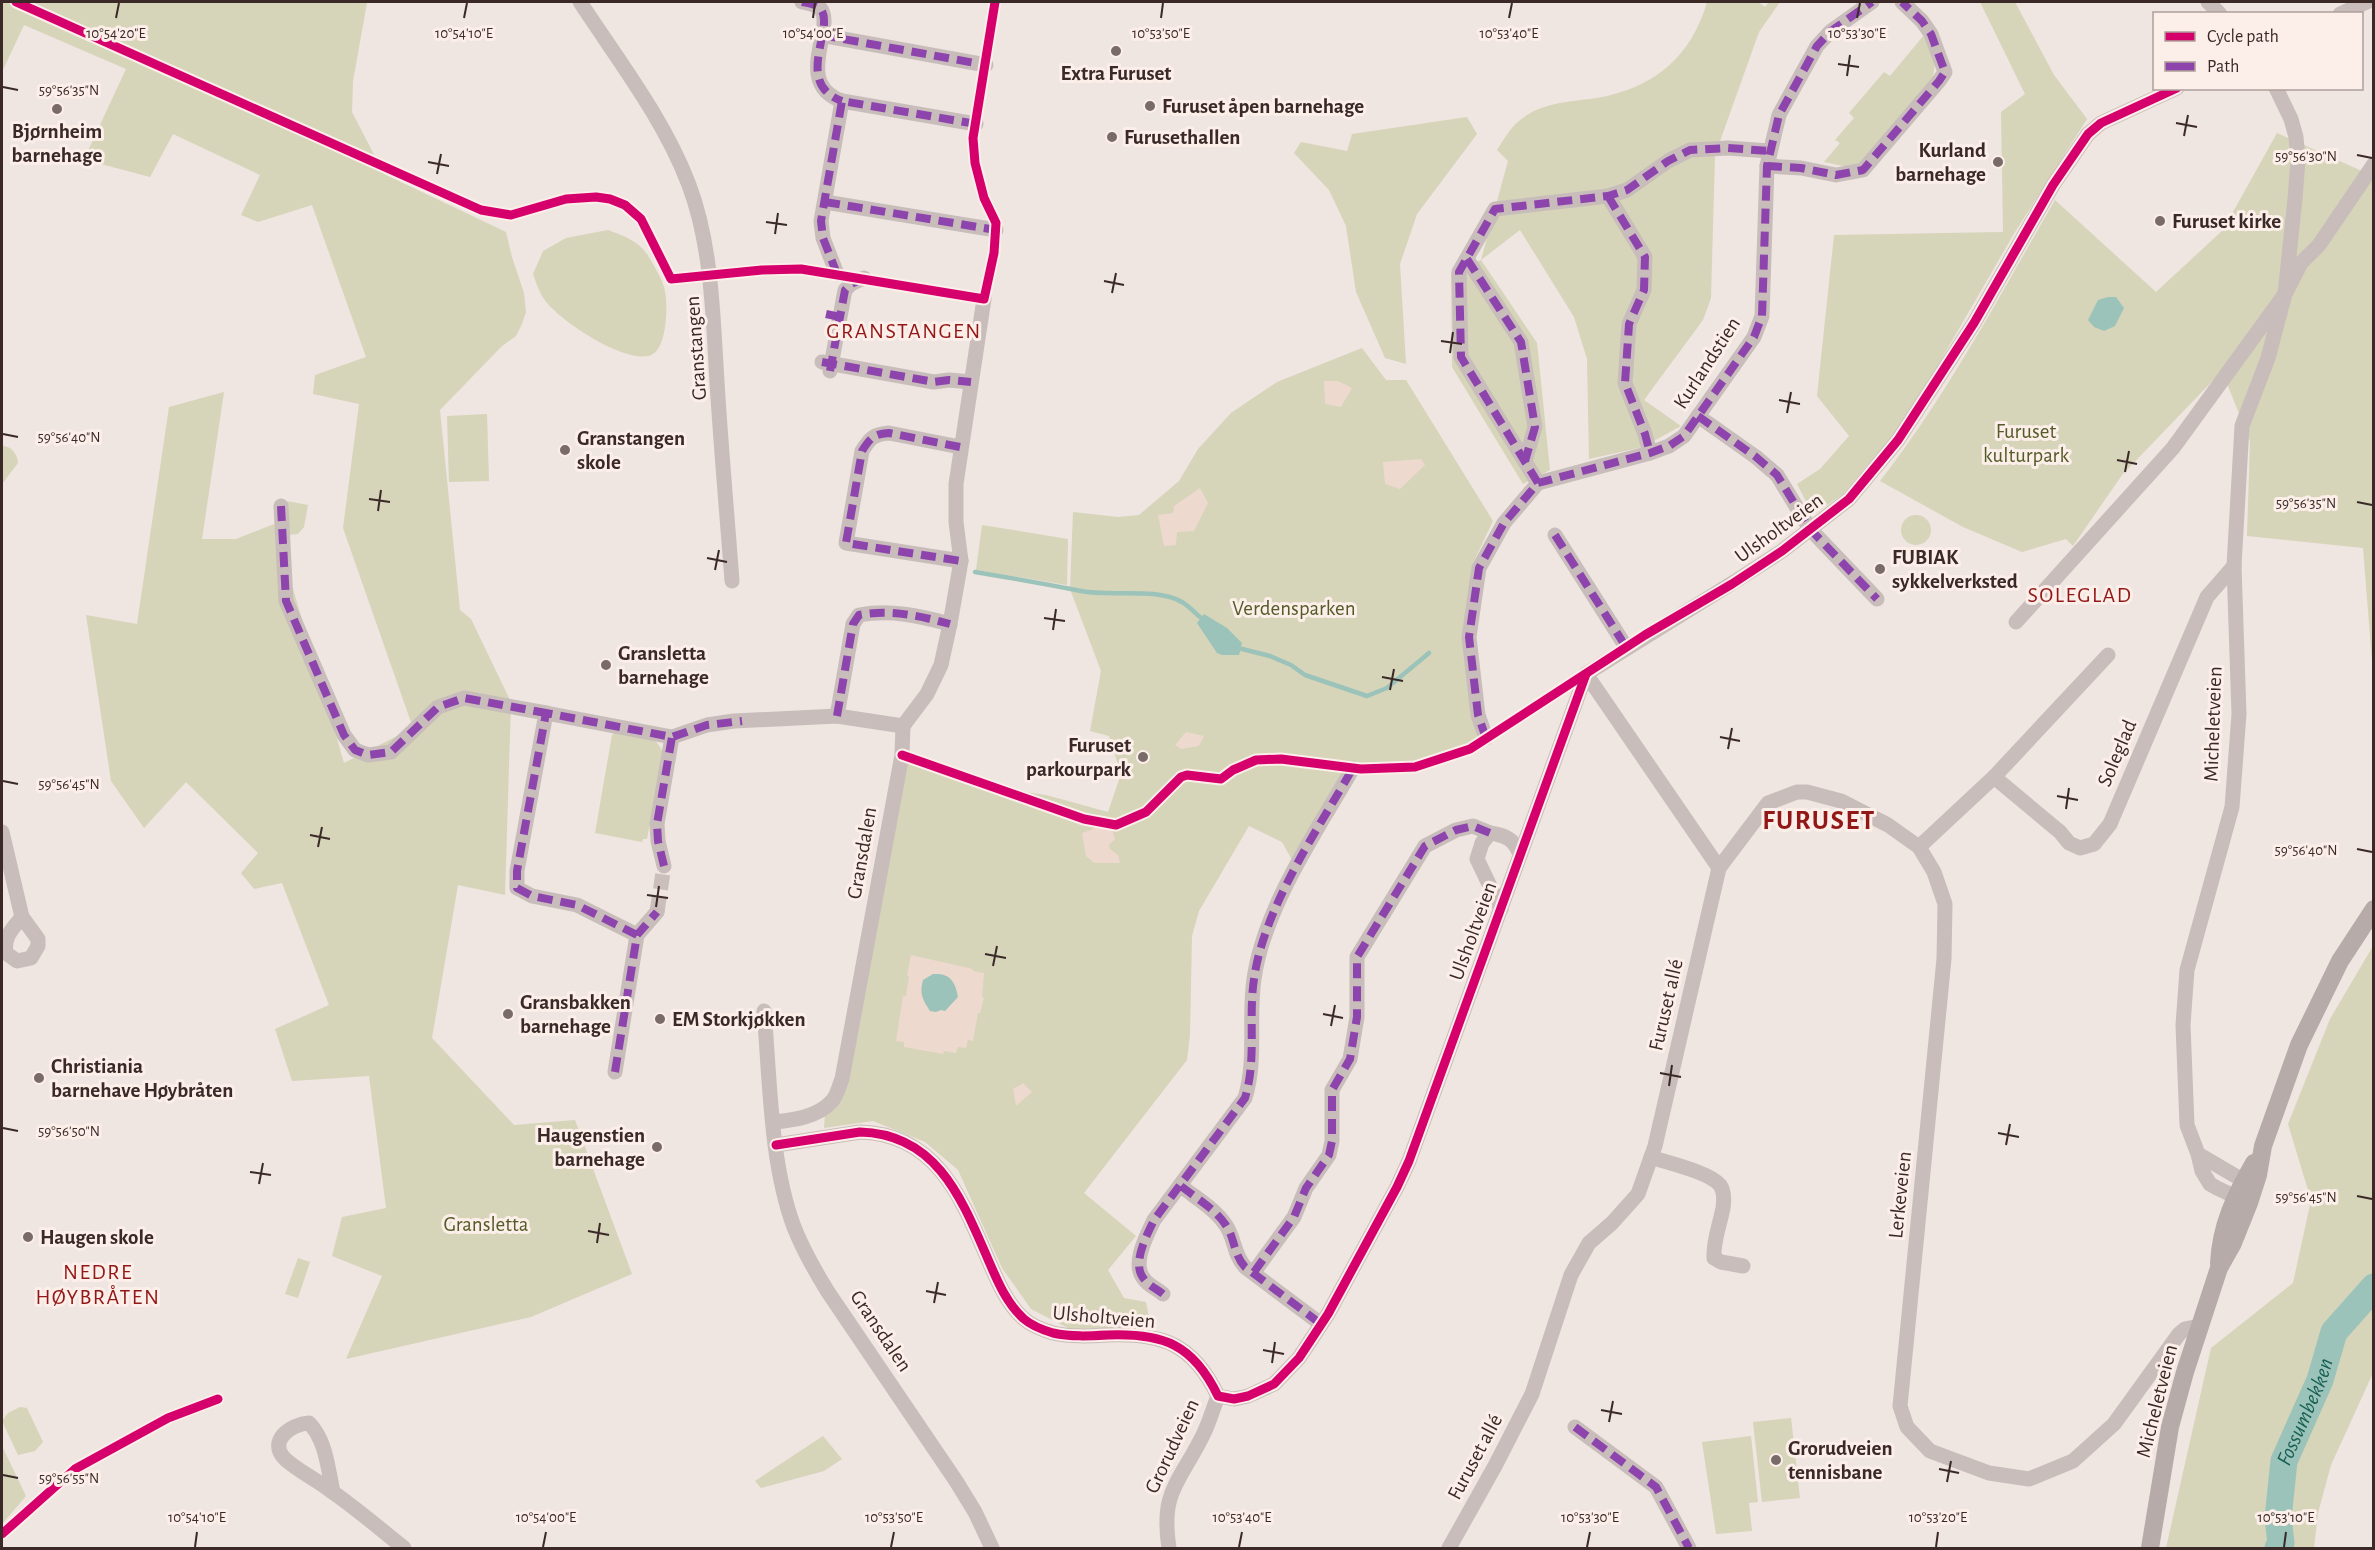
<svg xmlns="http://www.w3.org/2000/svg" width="2375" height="1550" viewBox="0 0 2375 1550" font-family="'Alegreya Sans',sans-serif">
<rect width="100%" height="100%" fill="#efe5e1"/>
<g fill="#d6d4b9">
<polygon points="2,2 363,2 367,3 353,81 352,112 384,174 506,232 512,257 524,293 526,312 522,324 516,336 502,346 440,410 460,610 471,619 511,702 505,895 458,885 432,1038 514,1125 575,1120 632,1274 531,1317 346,1359 382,1276 332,1256 342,1217 386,1208 369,1076 292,1081 275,1029 329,1005 282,883 254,889 241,873 258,853 186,782 144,828 111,781 86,615 137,624 169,407 224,392 202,539 236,539 274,524 344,763 413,728 343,528 359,404 313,394 315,375 366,357 312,205 258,222 241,215 260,175 173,134 150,177 101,164 86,155 126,69 24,25 2,72"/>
<path d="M 1707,2 L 1758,2 L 1765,7 L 1769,2 L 1780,2 L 1759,32 L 1715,155 L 1711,298 L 1703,320 L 1644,400 L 1681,426 L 1643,447 L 1589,459 L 1587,359 L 1574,317 L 1520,230 L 1481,260 L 1537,343 L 1550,470 L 1523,484 L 1452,367 L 1451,272 L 1481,260 L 1508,161 L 1497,150 C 1503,141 1510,128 1519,121 C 1541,102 1569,102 1597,98 C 1653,88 1691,58 1707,2 Z"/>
<polygon points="1980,2 2015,2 2054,75 2087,119 2015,232 1938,365 1892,436 1843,494 1813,515 1797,484 1820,469 1849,436 1817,396 1834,235 2003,232 2001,112 2025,94"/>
<polygon points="1924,35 1935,63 1933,78 1861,163 1848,167 1824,162 1840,143 1835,140 1854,118 1849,113 1884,72 1890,76"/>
<polygon points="1467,117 1477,134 1417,214 1400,264 1406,364 1385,358 1356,292 1346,226 1329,190 1294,153 1301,142 1347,151 1352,134"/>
<path d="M 2277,133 L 2373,176 L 2373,674 L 2363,548 L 2247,536 L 2250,441 L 2222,371 L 2122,475 L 2073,546 L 2066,539 L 2022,552 L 1963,527 L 1880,481 C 1948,394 2000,295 2055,200 L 2156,292 L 2223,230 Z"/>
<path d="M 608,230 C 622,235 638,241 647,254 C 653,264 663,280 665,291 C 668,306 667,349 651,355 C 626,365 558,320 544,299 C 539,292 536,282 533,274 L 543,251 L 566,238 Z"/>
<path d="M 1362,348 L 1386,380 L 1406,380 L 1493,521 L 1473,563 L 1462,638 L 1486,738 C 1446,764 1400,771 1353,768 L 1296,867 L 1282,842 L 1249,826 L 1199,911 L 1192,936 L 1190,1035 L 1187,1060 L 1084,1193 L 1136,1236 L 1108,1270 L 1124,1298 L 1146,1302 L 1151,1327 L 1070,1329 L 1031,1309 L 1002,1268 L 958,1170 L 925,1142 L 873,1121 L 824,1128 L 825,1112 L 833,1101 L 902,755 L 988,787 L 1046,795 L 1108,812 L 1121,774 L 1109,736 L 1090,731 L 1101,671 L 1070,589 L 1073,512 L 1118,517 L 1139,515 L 1179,481 L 1198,449 L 1231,413 L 1277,382 Z"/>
<polygon points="487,414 489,481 449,482 447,416"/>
<path d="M 2,446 C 12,446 17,454 18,463 L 2,484 Z"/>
<polygon points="287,501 308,505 304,527 298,534 288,535"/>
<circle cx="1916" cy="530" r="15"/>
<polygon points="982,525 1068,539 1067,585 976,570"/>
<path d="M 617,730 C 638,734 654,731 663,753 L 647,839 L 643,839 L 642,842 L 595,833 L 612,735 Z"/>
<polygon points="2373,946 2373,1373 2331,1465 2318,1513 2314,1548 2166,1548 2211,1348 2293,1283 2311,1200 2288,1124 2330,1019"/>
<polygon points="298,1258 310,1262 298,1298 285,1294"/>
<polygon points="20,1407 27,1408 43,1442 35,1451 18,1455 2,1421 8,1413"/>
<polygon points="1791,1418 1800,1498 1762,1502 1753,1422"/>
<polygon points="823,1436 842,1459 824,1471 761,1488 755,1481"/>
<polygon points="1751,1436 1758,1502 1749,1503 1752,1531 1716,1534 1702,1442"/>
<polygon points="3,1448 26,1496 2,1524 2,1449"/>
</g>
<g fill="#eed9cf">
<polygon points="1324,381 1338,381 1352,388 1341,407 1325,404"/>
<polygon points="1421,459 1425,465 1400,489 1385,484 1383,462"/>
<polygon points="1200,488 1208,503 1194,531 1177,532 1176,545 1164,546 1158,515 1173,513 1174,506"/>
<polygon points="1186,732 1204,736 1199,746 1181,749 1175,745"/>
<polygon points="1093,825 1112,829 1115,839 1109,845 1110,849 1118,855 1120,862 1119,863 1094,863 1086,856 1082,833 1094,829"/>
<polygon points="911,955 973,969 973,971 984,973 982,997 984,998 980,1013 978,1013 973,1041 968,1040 966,1048 958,1047 956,1053 944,1051 943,1054 904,1047 904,1042 896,1041 903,996 906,996 909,977 907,976"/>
<polygon points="1023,1083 1032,1092 1016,1106 1013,1089"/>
</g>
<g fill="#9bc3ba">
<polygon points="2108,297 2116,297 2124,308 2115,326 2104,331 2094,327 2088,320 2098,300"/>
<polygon points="1204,614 1227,628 1242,643 1239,655 1222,655 1217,653 1197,623"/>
<path d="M 933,974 C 950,973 955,981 958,997 L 945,1011 L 941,1010 L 936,1012 L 930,1011 C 923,1000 919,994 923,980 Z"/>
</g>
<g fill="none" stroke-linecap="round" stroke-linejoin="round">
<g stroke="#9bc3ba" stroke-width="4.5">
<path d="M 975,572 C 1011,578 1046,584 1081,591 C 1111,597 1155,587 1182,602 C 1189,606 1195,613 1200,617"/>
<polyline points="1242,649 1270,656 1291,665 1305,675 1367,696 1387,688 1429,653"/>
</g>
<path stroke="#9bc3ba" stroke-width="27" id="s1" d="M 2278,1548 L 2281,1543 L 2278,1518 L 2284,1461 L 2320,1380 L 2334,1332 L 2374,1287"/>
<polyline stroke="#cbbfbc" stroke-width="15" stroke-dasharray="15 8" stroke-linecap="butt" points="657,912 664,866"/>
<g stroke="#c8bdba" stroke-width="15">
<path d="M 580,2 C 618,60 664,119 689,185 C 712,246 713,317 717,382 C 721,448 727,514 732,581"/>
<path d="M 802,2 C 807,3 815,4 820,8 C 837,26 792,83 842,101"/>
<polyline points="2208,2 2220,14"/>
<polyline points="2340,14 2367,2"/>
<polyline points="821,35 986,65"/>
<polyline points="1767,166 1801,168 1836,175 1863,170 1939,81 1945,72 1931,34 1922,21 1902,2"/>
<polyline points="1608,196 1645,257 1644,290 1629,324 1625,383 1645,434 1650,453"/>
<polyline points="825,202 996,230"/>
<polyline points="1467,259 1521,342 1535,427 1525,461"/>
<polyline points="837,274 823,238 821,221 842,101 976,124"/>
<polyline points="822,362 934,382 949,380 971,382"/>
<polyline points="830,371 845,290 851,284 864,278"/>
<polyline points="1698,416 1756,457 1777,475 1810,529 1877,599"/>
<path d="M 960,447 L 889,433 C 874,434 870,438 862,451 L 846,543 L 961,561"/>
<polyline points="1538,483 1461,357 1459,272 1495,209 1608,196 1627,190 1668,161 1690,150 1728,148 1769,151"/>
<polyline points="281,506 286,601 344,735 355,750 368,755 391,752 438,707 464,698 546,713"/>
<polyline points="1555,535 1626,647"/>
<polyline points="2016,622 2173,448 2285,294 2301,263 2319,245 2374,164"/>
<path d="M 837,716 L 853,624 L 859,615 C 890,609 920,616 950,624"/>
<polyline points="1486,738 1478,715 1469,637 1479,568 1504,523 1538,483 1650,453 1669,446 1684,436 1754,337 1762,316 1767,166 1779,115 1817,46 1831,31 1872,2"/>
<polyline points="1994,777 2060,832 2069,843 2080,848 2094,844 2110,824 2207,597 2234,566"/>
<path d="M 2,832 L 22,917 L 38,939 L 38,946 L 31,958 L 17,961 L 6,953 C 3,937 13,928 22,917"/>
<polyline points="1919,847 1994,777 2108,655"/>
<polyline points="664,866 658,841 657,824 672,737"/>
<polyline points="1719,868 1768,803 1797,792 1807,792 1841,801 1888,825 1919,847 1934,872 1945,904 1944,959 1900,1406 1907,1427 1930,1451 1989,1473 2029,1479 2073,1461 2114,1424 2179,1334 2185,1329 2199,1326"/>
<path d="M 1501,909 L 1477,859 L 1482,843 L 1490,833 C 1506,835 1515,840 1520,855"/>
<polyline points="637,935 577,905 532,896 517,888 517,871 546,713 672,737 707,725 734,721 837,716 903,726 927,694 941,665 950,624 961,561 956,522 956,484 984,299"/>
<path d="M 764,1011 C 770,1079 770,1163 794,1227 C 803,1250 815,1271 828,1292 L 956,1481 L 975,1512 L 992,1548"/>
<polyline points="615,1072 637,935 657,912"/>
<path d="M 774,1122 C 794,1120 818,1117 832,1101 C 837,1096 839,1086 842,1079 L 902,755 L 903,726"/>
<path d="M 776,1145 L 860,1132 C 936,1134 961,1197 987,1257 C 997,1280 1006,1303 1024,1319 C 1032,1326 1043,1330 1053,1333 C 1071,1337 1089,1336 1108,1335 C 1163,1333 1193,1344 1218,1396 L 1234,1399 L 1248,1396 L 1274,1384 L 1299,1358 L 1328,1314 L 1397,1187 L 1409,1161 L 1586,674 L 1742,577 L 1782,551 L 1849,499 L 1898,440 L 1974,323 L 2053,185 L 2088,134 L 2101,123 L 2177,88"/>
<polyline points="2198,1154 2244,1181 2249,1187 2251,1196 2236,1197 2217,1188 2210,1184 2202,1171 2198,1154 2187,1125 2183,1025 2187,970 2232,807 2239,714 2234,566 2242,426 2268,358 2285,294 2295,199 2298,160 2296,137 2291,119 2276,88"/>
<path d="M 1651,1157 C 1668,1163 1709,1172 1720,1185 C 1724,1191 1724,1201 1723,1208 C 1720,1224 1713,1241 1714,1258 L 1721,1262 L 1743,1266"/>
<path d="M 1181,1186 C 1196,1198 1215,1209 1225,1224 C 1235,1237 1233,1254 1245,1267 L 1321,1324"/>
<polyline points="1254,1272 1294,1217 1306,1188 1329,1155 1332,1141 1332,1090 1350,1059 1357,1017 1357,957 1425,846 1456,830 1473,826 1490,833"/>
<path d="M 1163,1294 C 1157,1289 1148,1285 1144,1279 C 1131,1264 1147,1235 1154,1220 L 1245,1098 C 1257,1059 1248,1019 1254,979 C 1264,907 1317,831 1353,768"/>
<polyline points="1575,1427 1656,1487 1689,1548"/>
<path d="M 333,1492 C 328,1469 326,1440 309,1423 C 291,1424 267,1441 285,1459 C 298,1471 317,1480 331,1491 C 356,1508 380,1529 404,1548"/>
<path d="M 1169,1548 C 1160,1491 1180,1482 1203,1435 C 1209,1423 1213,1409 1218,1396"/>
<polyline points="1449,1548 1495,1466 1532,1394 1571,1275 1589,1243 1612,1223 1638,1194 1655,1146 1719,868 1586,674"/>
</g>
<g stroke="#b7aba9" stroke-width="18">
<path d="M 2219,1263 C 2221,1225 2235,1196 2254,1163"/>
<polyline points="2150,1548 2170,1427 2185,1372 2219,1268 2233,1243 2249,1203 2258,1175 2263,1146 2299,1045 2340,961 2374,909"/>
</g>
<g stroke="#8e44ad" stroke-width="8" stroke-dasharray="15 8" stroke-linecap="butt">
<path d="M 802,2 C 807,3 815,4 820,8 C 837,26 792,83 842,101"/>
<polyline points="821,35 986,65"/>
<polyline points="1767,166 1801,168 1836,175 1863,170 1939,81 1945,72 1931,34 1922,21 1902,2"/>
<polyline points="1608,196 1645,257 1644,290 1629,324 1625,383 1645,434 1650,453"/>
<polyline points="825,202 996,230"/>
<polyline points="1467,259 1521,342 1535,427 1525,461"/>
<polyline points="837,274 823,238 821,221 842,101 976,124"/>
<polyline points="826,314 840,317"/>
<polyline points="822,362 934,382 949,380 971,382"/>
<polyline points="830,371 845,290 851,284 862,279"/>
<polyline points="1698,416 1756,457 1777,475 1810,529 1877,599"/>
<path d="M 960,447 L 889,433 C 874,434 870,438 862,451 L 846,543 L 961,561"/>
<polyline points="1538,483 1461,357 1459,272 1495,209 1608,196 1627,190 1668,161 1690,150 1728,148 1769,151"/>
<polyline points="281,506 286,601 344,735 355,750 368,755 391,752 438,707 464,698 546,713"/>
<polyline points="1555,535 1626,647"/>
<path d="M 837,716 L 853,624 L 859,615 C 890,609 920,616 950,624"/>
<polyline points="1486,738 1478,715 1469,637 1479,568 1504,523 1538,483 1650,453 1669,446 1684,436 1754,337 1762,316 1767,166 1779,115 1817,46 1831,31 1872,2"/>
<polyline points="664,866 658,841 657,824 672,737"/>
<polyline points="637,935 577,905 532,896 517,888 517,871 546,713 672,737 707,725 742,721"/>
<polyline points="615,1072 637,935 657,912"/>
<path d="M 1181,1186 C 1196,1198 1215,1209 1225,1224 C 1235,1237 1233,1254 1245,1267 L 1321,1324"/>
<polyline points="1254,1272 1294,1217 1306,1188 1329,1155 1332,1141 1332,1090 1350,1059 1357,1017 1357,957 1425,846 1456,830 1473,826 1490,833"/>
<path d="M 1163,1294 C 1157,1289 1148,1285 1144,1279 C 1131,1264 1147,1235 1154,1220 L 1245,1098 C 1257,1059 1248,1019 1254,979 C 1264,907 1317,831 1353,768"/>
<polyline points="1575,1427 1656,1487 1689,1548"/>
</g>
<g stroke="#fceee8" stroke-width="13">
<g id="cycleway">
<polyline points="16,2 481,210 511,215 566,199 596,197 610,199 625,205 641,219 671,279 762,270 801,269 984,299 994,253 996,223 984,198 975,163 973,138 995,2"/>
<polyline points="902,755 1084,819 1116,825 1146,812 1181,777 1187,775 1221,779 1233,770 1256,760 1281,759 1361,769 1415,767 1470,749 1645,635 1732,584 1782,551 1849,499 1898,440 1974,323 2053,185 2088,134 2101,123 2177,88"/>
<path d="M 776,1145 L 860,1132 C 936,1134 961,1197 987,1257 C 997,1280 1006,1303 1024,1319 C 1032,1326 1043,1330 1053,1333 C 1071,1337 1089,1336 1108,1335 C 1163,1333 1193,1344 1218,1396 L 1234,1399 L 1248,1396 L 1274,1384 L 1299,1358 L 1328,1314 L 1397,1187 L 1409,1161 L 1586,674"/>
<polyline points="2,1534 75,1469 168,1418 218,1399"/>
</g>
</g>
<use href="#cycleway" stroke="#d6006c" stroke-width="9"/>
</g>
<path fill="none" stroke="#3a2927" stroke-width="2" d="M 116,18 L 119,3M 464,18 L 467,3M 813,18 L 815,3M 1161,18 L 1163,3M 1509,18 L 1512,3M 1857,18 L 1860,3M 1838,64 L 1859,67M 1847,76 L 1850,55M 3,87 L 18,90M 2176,123 L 2197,127M 2184,136 L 2188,115M 2357,155 L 2372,158M 428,162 L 449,166M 437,174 L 441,154M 766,222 L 787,225M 775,234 L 778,213M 1104,281 L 1124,285M 1112,293 L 1116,273M 1441,341 L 1462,344M 1450,353 L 1453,332M 1779,400 L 1800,404M 1787,413 L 1791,392M 3,434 L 18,437M 2117,460 L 2137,464M 2125,472 L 2129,451M 369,499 L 390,502M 2357,502 L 2372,505M 378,511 L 381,490M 707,558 L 727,562M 715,570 L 719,550M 1044,618 L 1065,621M 1053,630 L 1056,609M 1382,677 L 1403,681M 1390,690 L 1394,669M 1720,737 L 1740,741M 1728,749 L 1732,728M 3,781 L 18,784M 2057,796 L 2078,800M 2066,809 L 2069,788M 310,835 L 330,839M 318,847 L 322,827M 2357,849 L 2372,852M 647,895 L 668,898M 656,907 L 659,886M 985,954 L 1006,958M 993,966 L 997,946M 1323,1014 L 1343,1018M 1331,1026 L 1335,1005M 1660,1073 L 1681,1077M 1669,1086 L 1672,1065M 3,1128 L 18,1131M 1998,1133 L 2019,1137M 2006,1145 L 2010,1124M 250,1172 L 271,1175M 259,1184 L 263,1163M 2357,1196 L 2372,1199M 588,1231 L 609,1235M 597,1243 L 600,1223M 926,1291 L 946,1295M 934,1303 L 938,1282M 1263,1350 L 1284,1354M 1272,1363 L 1275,1342M 1601,1410 L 1622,1414M 1609,1422 L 1613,1401M 1939,1469 L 1959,1473M 3,1475 L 18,1478M 1947,1482 L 1951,1461M 195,1547 L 197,1532M 543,1547 L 546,1532M 891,1547 L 894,1532M 1239,1547 L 1242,1532M 1587,1547 L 1590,1532M 1936,1547 L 1938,1532M 2284,1547 L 2286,1532"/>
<g fill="#796b68" stroke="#fceee8" stroke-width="2">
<circle cx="1116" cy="51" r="6"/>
<circle cx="1150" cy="106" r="6"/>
<circle cx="57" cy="109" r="6"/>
<circle cx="1112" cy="137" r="6"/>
<circle cx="1998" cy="162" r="6"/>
<circle cx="2160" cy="221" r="6"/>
<circle cx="565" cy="450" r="6"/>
<circle cx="1880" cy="569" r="6"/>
<circle cx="606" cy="665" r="6"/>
<circle cx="1143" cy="757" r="6"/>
<circle cx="508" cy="1014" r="6"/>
<circle cx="660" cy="1019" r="6"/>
<circle cx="39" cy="1078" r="6"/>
<circle cx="657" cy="1147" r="6"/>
<circle cx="28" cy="1237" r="6"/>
<circle cx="1776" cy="1460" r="6"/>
</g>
<g text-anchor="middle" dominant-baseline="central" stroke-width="6" stroke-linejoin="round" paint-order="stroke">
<g font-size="21" font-weight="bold" fill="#3a2927" stroke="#fceee8" text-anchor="start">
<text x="1116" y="73" text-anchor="middle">Extra Furuset</text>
<text x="1162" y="106">Furuset åpen barnehage</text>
<text x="57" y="131" text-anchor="middle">Bjørnheim<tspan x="57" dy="24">barnehage</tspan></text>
<text x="1124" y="137">Furusethallen</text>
<text x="1986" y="150" text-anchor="end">Kurland<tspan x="1986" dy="24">barnehage</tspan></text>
<text x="2172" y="221">Furuset kirke</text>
<text x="577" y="438">Granstangen<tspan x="577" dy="24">skole</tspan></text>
<text x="1892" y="557">FUBIAK<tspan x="1892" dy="24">sykkelverksted</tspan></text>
<text x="618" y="653">Gransletta<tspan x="618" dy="24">barnehage</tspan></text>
<text x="1131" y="745" text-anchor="end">Furuset<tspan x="1131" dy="24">parkourpark</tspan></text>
<text x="520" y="1002">Gransbakken<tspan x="520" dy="24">barnehage</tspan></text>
<text x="672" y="1019">EM Storkjøkken</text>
<text x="51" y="1066">Christiania<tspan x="51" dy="24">barnehave Høybråten</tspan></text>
<text x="645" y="1135" text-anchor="end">Haugenstien<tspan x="645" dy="24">barnehage</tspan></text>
<text x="40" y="1237">Haugen skole</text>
<text x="1788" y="1448">Grorudveien<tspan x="1788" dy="24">tennisbane</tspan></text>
</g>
<g font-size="21" fill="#3a2927" stroke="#fceee8">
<text transform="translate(696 348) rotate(-94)">Granstangen</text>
<text transform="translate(1707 363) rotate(-57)">Kurlandstien</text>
<text transform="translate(1779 528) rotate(-36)">Ulsholtveien</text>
<text transform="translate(2213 724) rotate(-88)">Micheletveien</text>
<text transform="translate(2117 753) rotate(-67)">Soleglad</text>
<text transform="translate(862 853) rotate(-80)">Gransdalen</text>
<text transform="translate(1473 931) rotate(-70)">Ulsholtveien</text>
<text transform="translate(1666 1005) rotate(-77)">Furuset allé</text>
<text transform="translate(1900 1195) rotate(-84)">Lerkeveien</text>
<text transform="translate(1104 1317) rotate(5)">Ulsholtveien</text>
<text transform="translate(881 1331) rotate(56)">Gransdalen</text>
<text transform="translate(2157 1401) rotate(-76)">Micheletveien</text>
<text transform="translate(1172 1446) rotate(-65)">Grorudveien</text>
<text transform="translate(1475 1457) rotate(-62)">Furuset allé</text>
</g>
<g font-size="21" fill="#545b28" stroke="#fceee8">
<text x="2026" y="431">Furuset<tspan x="2026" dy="24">kulturpark</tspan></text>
<text x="1294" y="608">Verdensparken</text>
<text x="486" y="1224">Gransletta</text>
</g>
<g font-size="22" letter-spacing="1.5" fill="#921817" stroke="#fceee8">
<text x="904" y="331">GRANSTANGEN</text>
<text x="2080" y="595">SOLEGLAD</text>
<text x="98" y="1272">NEDRE<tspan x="98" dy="25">HØYBRÅTEN</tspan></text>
</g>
<g font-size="22" font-style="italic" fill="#186054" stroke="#fceee8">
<text stroke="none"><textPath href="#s1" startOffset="142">Fossumbekken</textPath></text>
</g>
<g font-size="27" font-weight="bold" letter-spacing="1.5" fill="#921817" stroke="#fceee8">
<text x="1819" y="820">FURUSET</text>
</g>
</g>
<g font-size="15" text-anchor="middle" fill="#3a2927" stroke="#fceee8" stroke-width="6" stroke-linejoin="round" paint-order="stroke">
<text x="116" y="38">10°54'20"E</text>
<text x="464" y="38">10°54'10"E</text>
<text x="813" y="38">10°54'00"E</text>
<text x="1161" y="38">10°53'50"E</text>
<text x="1509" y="38">10°53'40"E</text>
<text x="1857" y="38">10°53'30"E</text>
<text x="69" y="95">59°56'35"N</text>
<text x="2306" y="161">59°56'30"N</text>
<text x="69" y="442">59°56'40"N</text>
<text x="2306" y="508">59°56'35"N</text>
<text x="69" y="789">59°56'45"N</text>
<text x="2306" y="855">59°56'40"N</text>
<text x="69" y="1136">59°56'50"N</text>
<text x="2306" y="1202">59°56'45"N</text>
<text x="69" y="1483">59°56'55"N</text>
<text x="197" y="1522">10°54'10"E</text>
<text x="546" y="1522">10°54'00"E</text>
<text x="894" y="1522">10°53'50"E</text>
<text x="1242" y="1522">10°53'40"E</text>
<text x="1590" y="1522">10°53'30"E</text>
<text x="1938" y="1522">10°53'20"E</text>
<text x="2286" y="1522">10°53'10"E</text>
</g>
<rect width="2375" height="1550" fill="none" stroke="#3a2927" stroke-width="6"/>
<rect x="2153" y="12" width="210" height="78" fill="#fceee8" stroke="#ae9f9b" stroke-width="1.5"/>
<rect x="2165" y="32" width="30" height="9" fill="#d6006c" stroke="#ae9f9b" stroke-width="1.5"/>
<text x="2207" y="42" font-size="18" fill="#3a2927">Cycle path</text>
<rect x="2165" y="62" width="30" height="9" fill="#8e44ad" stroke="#ae9f9b" stroke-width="1.5"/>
<text x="2207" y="72" font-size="18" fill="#3a2927">Path</text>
</svg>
